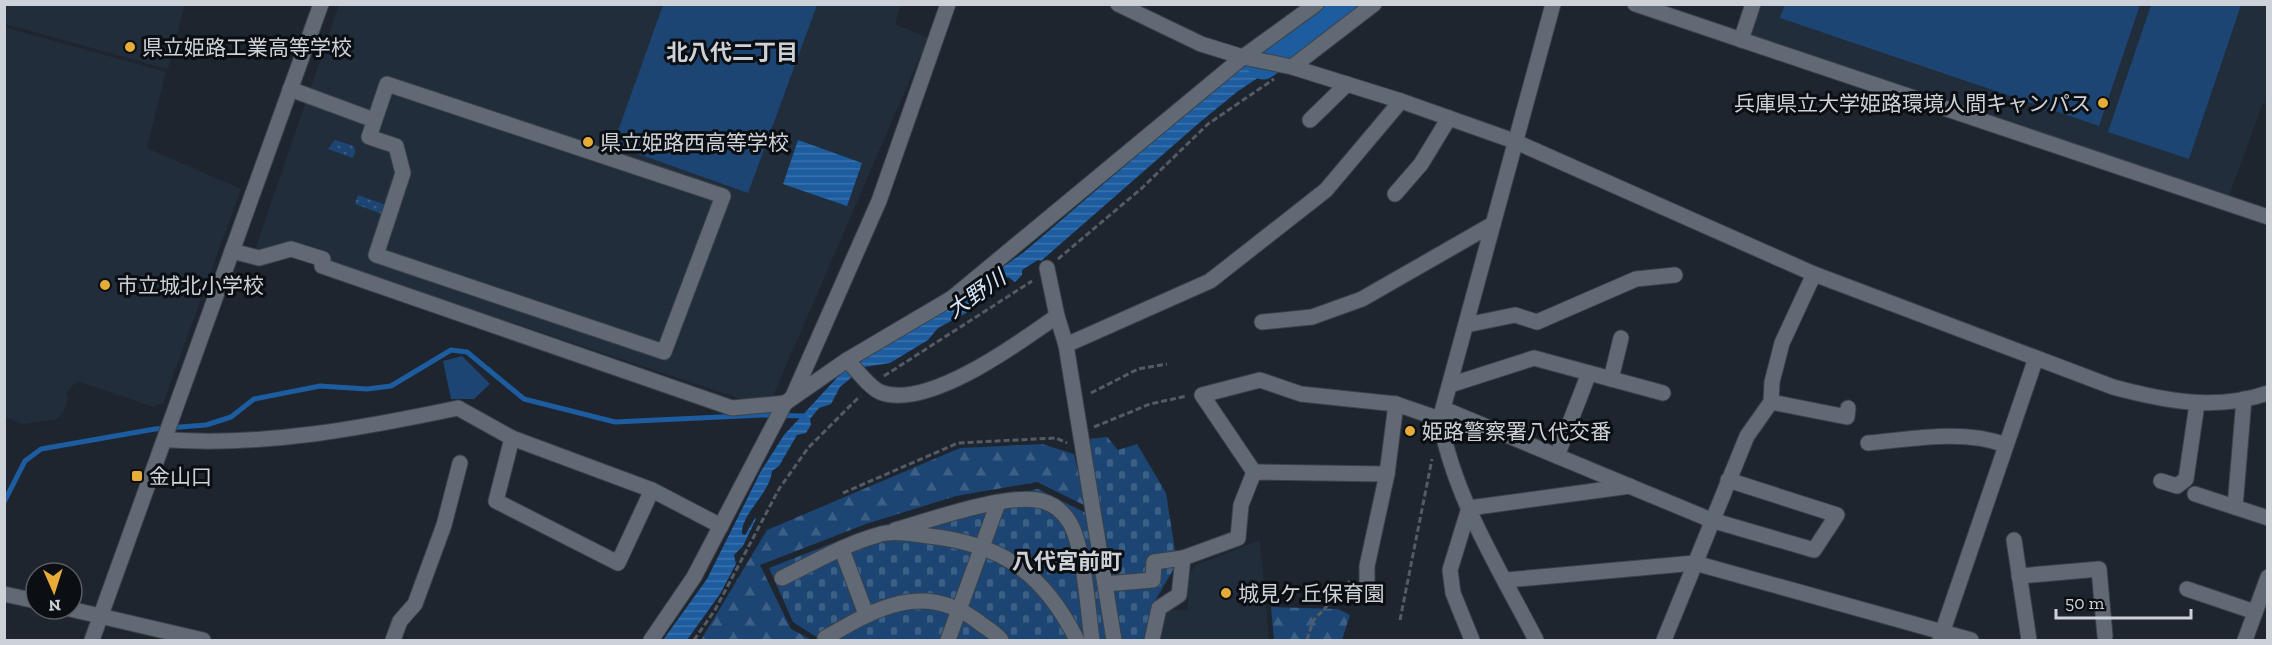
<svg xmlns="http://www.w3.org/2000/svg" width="2272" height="645" viewBox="0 0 2272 645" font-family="'Zilla Slab','Noto Sans JP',serif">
<defs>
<pattern id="grass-dots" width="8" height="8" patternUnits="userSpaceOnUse" patternTransform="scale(1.5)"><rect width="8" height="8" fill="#1c4573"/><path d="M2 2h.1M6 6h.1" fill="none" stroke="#3c5f86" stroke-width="1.8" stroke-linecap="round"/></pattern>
<pattern id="forest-firs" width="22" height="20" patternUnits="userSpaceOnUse" patternTransform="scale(1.5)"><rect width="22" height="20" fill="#1c4573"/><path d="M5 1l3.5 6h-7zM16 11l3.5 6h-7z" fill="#3c5f86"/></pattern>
<pattern id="cemetery-stones" width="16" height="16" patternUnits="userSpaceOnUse" patternTransform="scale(1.5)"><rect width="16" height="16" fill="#1c4573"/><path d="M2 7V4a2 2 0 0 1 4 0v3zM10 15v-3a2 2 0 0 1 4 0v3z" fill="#3c5f86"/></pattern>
<pattern id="water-rules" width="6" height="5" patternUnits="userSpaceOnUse" patternTransform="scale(1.5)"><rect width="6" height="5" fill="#1c5c9f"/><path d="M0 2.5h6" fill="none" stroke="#3c72ac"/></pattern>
</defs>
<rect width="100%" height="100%" fill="#1e252e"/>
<g fill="#212d3b">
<polygon points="4,5 5,4 185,5 168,69 5,24"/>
<polygon points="339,5 901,5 895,24 928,38 773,396 744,400 328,261 295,246 255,250"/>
<polygon points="1755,5 2267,5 2267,104 2263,103 2227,201 1749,36"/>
<polygon points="4,27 166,72 147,148 241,189 163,403 154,407 77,381 66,393 68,399 64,411 57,419 24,424 5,417"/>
<polygon points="1260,540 1269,640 1161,640 1167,610 1188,610 1188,576 1196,565"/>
</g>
<g fill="url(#grass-dots)">
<polygon points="335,140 354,146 355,152 353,158 328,149"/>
<polygon points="358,195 386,205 382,214 355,204"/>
</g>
<g fill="url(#forest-firs)">
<polygon points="1042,444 1074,454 1086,506 1037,482 956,496 866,524 760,565 791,629 812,640 701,640 767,530 960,448"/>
<polygon points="1271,607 1338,609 1350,615 1342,640 1274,640"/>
</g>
<polygon fill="url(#cemetery-stones)" points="1107,437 1118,450 1137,444 1166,493 1177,563 1155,601 1146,640 821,640 793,622 769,568 866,530 960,504 1038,489 1092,516 1079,440"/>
<g fill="#1c4573">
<polygon points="1785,4 2140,4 2140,5 2099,126 1780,18"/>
<polygon points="663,5 817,5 748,193 613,145"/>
<polygon points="2151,5 2241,5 2189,159 2108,132"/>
<polygon points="462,356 490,384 474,399 451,399 443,361"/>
</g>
<g fill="url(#water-rules)">
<path d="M 1292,31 L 1307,46 L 1238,91 L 1199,123 L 1041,261 L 1038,260 L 1022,270 L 1022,275 L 1015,282 L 1008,277 L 1003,280 L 966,313 L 938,328 L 928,340 L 890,363 L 864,367 L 840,387 L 831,404 L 819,408 L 810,419 L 811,425 L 806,433 L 797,435 L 779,466 L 772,471 C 770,494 741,513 742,534 L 745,535 L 755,518 L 756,519 L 743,546 L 734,555 L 736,564 L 720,594 L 687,640 L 663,640 L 707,579 L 761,471 L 784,435 L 846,368 L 932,317 L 1024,252 L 1232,74 Z"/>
<polygon points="798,140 862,163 847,206 783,184"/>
</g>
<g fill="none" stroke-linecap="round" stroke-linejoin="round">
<polyline stroke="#1c5c9f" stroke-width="5" points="4,502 25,461 41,449 155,429 206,425 231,417 254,399 320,386 367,389 391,386 451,350 467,352 524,399 615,422 762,415 805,416"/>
<polyline stroke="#1c5c9f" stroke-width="33" points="1263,63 1349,4"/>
<g stroke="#3b4148" stroke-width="17">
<g id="minor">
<path d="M 1118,4 L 1201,44 L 1243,57 L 1292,67 L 1401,101 L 1514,141 L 1814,274 L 2113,387 C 2165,401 2216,411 2268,393"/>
<polyline points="1635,4 2268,217"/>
<polyline points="1741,40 1753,4"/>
<polyline points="1292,67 1374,4"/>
<polygon points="387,84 723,196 664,352 376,255 403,173 396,146 369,137"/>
<polyline points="290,89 374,120"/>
<polyline points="1310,120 1347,84"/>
<polyline points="1395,194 1421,164 1449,118"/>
<polyline points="232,251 259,258 291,249 323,259 322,266 732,408 785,403"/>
<polyline points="1047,268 1057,316"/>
<polyline points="1262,322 1312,317 1362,299 1493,224"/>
<polyline points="1466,325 1515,315 1537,322 1636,279 1675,275"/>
<polyline points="1066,345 1114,640"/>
<path d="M 847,360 C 856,369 869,387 880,392 C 927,411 1020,342 1057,316 L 1066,345 L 1210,281 L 1326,190 L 1401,101"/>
<polyline points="1611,379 1621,338"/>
<polyline points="1450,385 1534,358 1663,393"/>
<polyline points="793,396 879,201 948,4"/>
<polyline points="1771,402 1847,417 1848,408"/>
<polyline points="1444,409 1711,520 1814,550 1837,515 1728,480"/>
<polyline points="512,438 652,490 721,526"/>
<path d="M 171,440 C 267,446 363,428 458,408 L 512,438 L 496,501 L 618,563 L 652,490"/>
<path d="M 1868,443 C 1912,439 1964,429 2006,445"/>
<polyline points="1557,456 1589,373"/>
<polyline points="1254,472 1202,395 1260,380 1301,394 1396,404"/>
<polyline points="2161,481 2177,486 2186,479 2197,404"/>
<polyline points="2195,494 2268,518"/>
<polyline points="2235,507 2244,399"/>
<polyline points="1469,508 1630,486"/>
<polyline points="1469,508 1450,570 1453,593 1472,640"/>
<path d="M 895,530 C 930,520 1009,492 1042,501 C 1054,504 1064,513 1070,523 C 1084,547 1088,611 1092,640"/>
<polyline points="2014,540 2029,640"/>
<polyline points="842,550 866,614"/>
<polyline points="2019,576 2099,569 2105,636"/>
<path d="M 782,578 C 813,563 845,544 878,535 C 892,530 914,534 929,536 C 1003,544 1044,574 1077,640"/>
<polyline points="1506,580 1695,563 1971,640"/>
<polyline points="1105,584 1153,580 1154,562 1183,558"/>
<polyline points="2187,589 2255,612"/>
<polyline points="4,594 36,601"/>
<polyline points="1367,594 1367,566 1387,474"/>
<polyline points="70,609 203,640"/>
<path d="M 825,638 C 875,609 922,581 976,620 C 984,627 995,632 1001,640"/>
<polyline points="1940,639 2036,358"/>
<polyline points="92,640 321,4"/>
<polyline points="393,640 400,621 415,604 444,525 460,463"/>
<polyline points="651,640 694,577 785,403 847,360 952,298 1243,57 1316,4"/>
<polyline points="948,640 998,503"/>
<polyline points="1152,640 1159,608 1179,595 1183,558 1238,538 1241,505 1254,472 1387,474 1396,404 1440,419"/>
<path d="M 1536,640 C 1500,570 1454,498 1440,419 L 1553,4"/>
<polyline points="1664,640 1747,436 1771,402 1772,382 1782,343 1814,274"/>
<polyline points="2245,640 2268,577"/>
</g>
</g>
<g stroke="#555b63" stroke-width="3" stroke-dasharray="6 3" stroke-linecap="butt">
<polyline points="1058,259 1142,188 1208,124 1274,79"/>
<polyline points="884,376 1032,281"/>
<polyline points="1091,393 1138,369 1167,364"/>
<polyline points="1094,427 1150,404 1187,396"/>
<polyline points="843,493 958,443 1056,438 1067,443"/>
<polyline points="1400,620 1432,459"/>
<polyline points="694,640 715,610 779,489 808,448 860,396"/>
<polyline points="1307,640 1313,621 1350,581"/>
</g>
<use href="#minor" stroke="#606974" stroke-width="15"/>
</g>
<g fill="#e7ac37" stroke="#0b0e12" stroke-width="2">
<circle cx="130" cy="47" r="6"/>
<circle cx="2103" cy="103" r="6"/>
<circle cx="588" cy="142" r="6"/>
<circle cx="105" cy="285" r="6"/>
<circle cx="1410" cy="431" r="6"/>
<rect x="131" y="470" width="12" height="12" rx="3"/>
<circle cx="1226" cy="593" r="6"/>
</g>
<g text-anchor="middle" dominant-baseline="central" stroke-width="6" stroke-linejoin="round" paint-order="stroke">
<g font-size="21" fill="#cdd2d8" stroke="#0b0e12" text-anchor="start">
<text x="142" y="47">県立姫路工業高等学校</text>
<text x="2091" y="103" text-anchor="end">兵庫県立大学姫路環境人間キャンパス</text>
<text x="600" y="142">県立姫路西高等学校</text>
<text x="117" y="285">市立城北小学校</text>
<text x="1422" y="431">姫路警察署八代交番</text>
<text x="149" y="476">金山口</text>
<text x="1238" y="593">城見ケ丘保育園</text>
</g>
<g font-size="22" font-weight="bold" fill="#cdd2d8" stroke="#0b0e12">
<text x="732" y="52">北八代二丁目</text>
<text x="1067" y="561">八代宮前町</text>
</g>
<g font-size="22" font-style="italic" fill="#d6e6f9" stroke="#0b0e12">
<text transform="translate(976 294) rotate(-35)">大野川</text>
</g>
</g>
<rect width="2272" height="645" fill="none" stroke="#cdd2d8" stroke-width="12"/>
<g transform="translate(54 591) rotate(177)"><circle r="28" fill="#0b0e12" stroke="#595c61" stroke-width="1.5"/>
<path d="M0-4.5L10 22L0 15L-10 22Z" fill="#e7ac37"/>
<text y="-9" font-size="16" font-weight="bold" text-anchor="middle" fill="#cdd2d8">N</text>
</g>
<path d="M2056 609v9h135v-9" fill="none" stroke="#cdd2d8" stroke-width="3"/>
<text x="2065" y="609" font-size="18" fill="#cdd2d8" stroke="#0b0e12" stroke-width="4.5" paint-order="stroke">50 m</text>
</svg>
